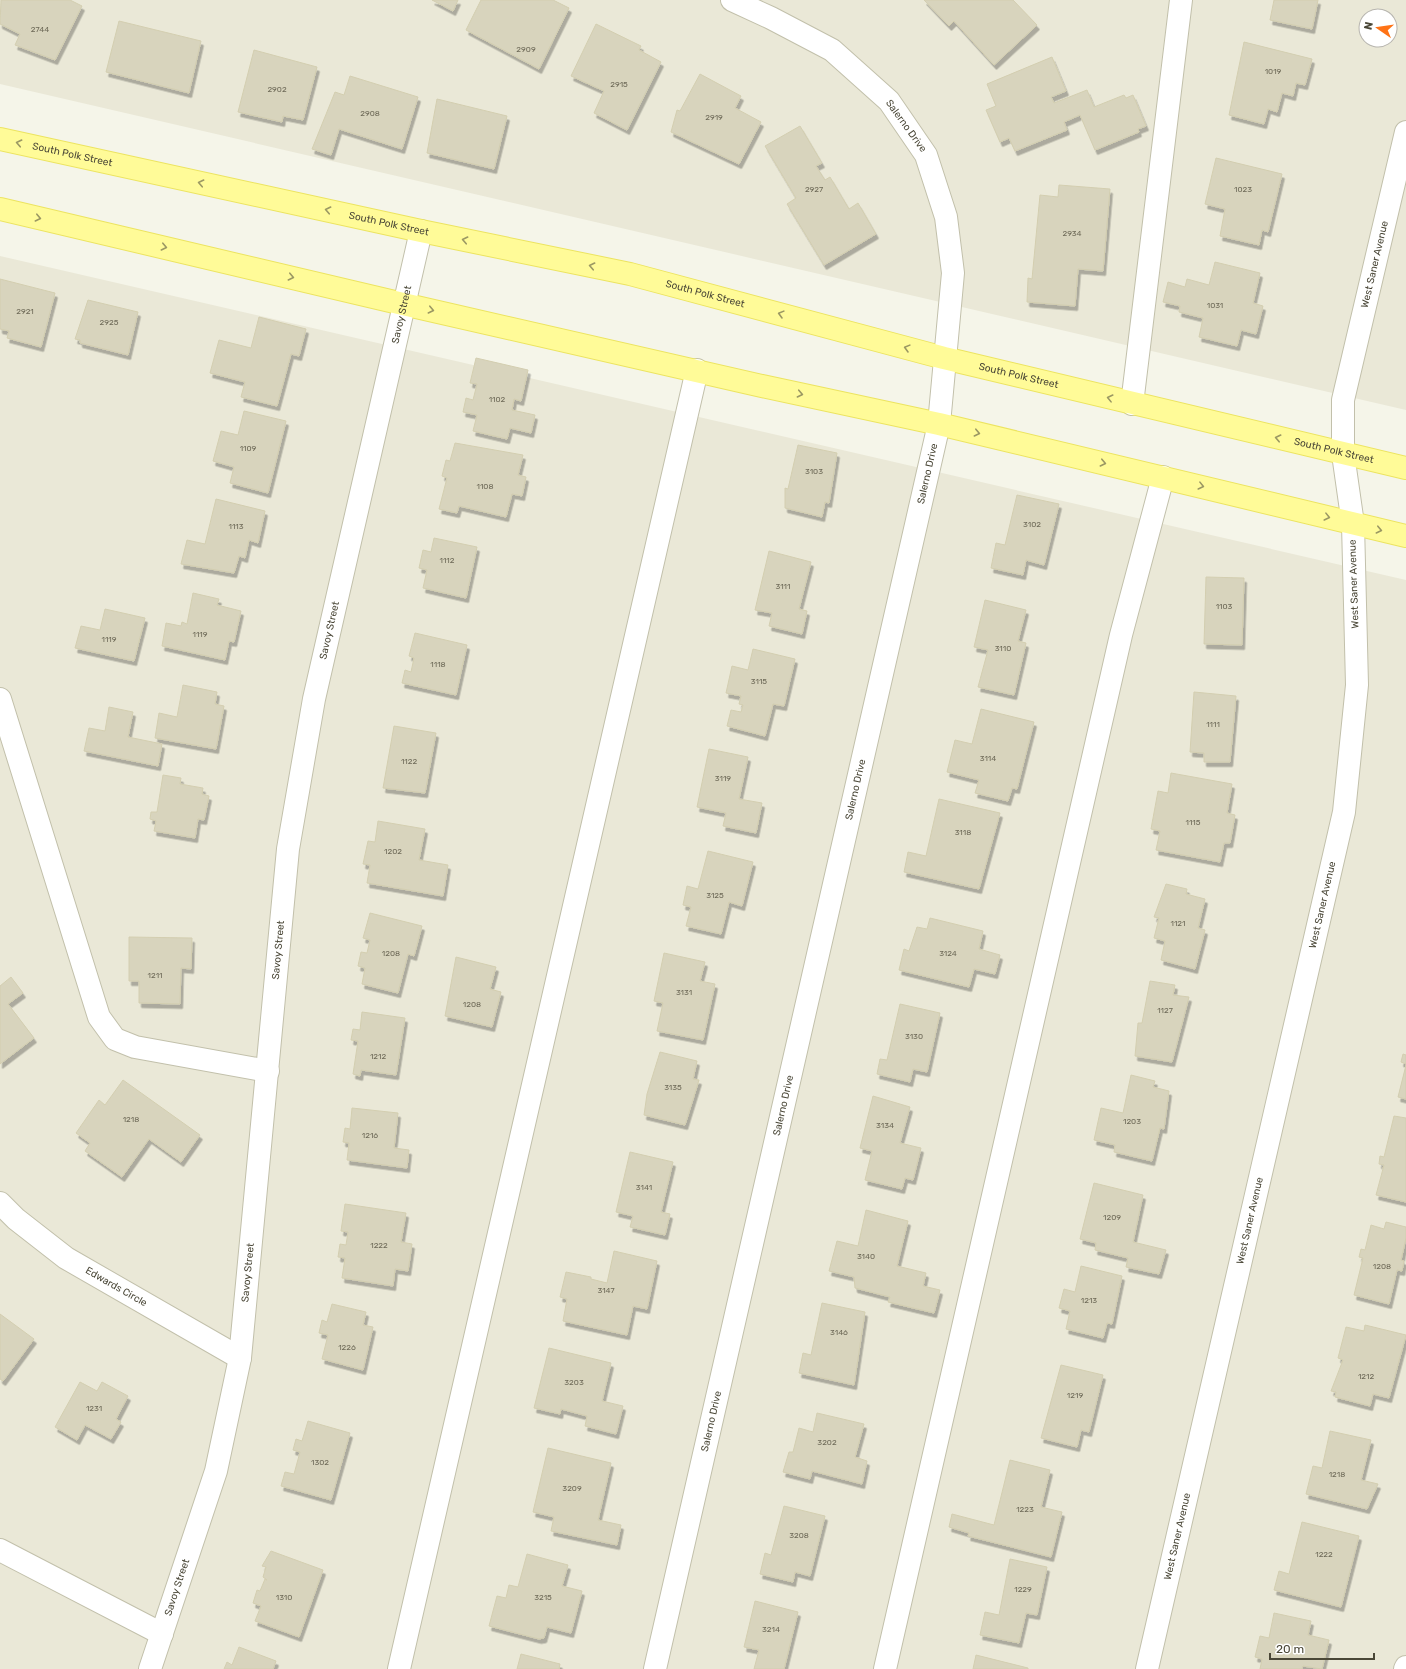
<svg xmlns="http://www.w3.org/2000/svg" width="1406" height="1669" viewBox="0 0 1406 1669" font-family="Rubik,sans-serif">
<defs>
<filter id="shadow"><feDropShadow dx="2.5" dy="4.5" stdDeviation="0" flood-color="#0004"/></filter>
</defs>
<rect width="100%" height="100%" fill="#f5f5e9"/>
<g fill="#eae8d7" fill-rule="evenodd">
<path d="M 0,0 L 1406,0 L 1406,410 L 0,84 ZM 1366,16 L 1390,16 L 1390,40 L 1366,40 Z"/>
<polygon points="0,256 1406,580 1406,1669 0,1669"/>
</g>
<g fill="#d8d4bd" stroke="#d3ceb0" filter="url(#shadow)">
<polygon points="1,0 70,0 82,6 55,60 15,45 20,34 0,24"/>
<polygon points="432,0 458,0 453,11"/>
<polygon points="481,0 553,0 569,8 539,69 466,30"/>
<polygon points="924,0 1013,0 1037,25 994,65 954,21 949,26"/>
<polygon points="1274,0 1318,0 1312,29 1270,20"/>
<polygon points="119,21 201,41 189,93 106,72"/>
<polygon points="596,24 641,46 639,50 661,62 627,130 594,113 604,91 571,76"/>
<polygon points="1244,42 1312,59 1305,85 1296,83 1293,96 1282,93 1277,112 1268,109 1264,124 1229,115"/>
<polygon points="254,50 317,67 303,120 283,116 282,122 238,112"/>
<polygon points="1052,57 1066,91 1051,97 1054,103 1087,90 1094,107 1124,95 1126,98 1133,95 1146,126 1138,129 1139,132 1095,150 1080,115 1064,122 1067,130 1015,151 1009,138 1000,142 986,110 996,106 987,84"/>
<polygon points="700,74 741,96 735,108 761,122 739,164 671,132 677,110 680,111"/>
<polygon points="350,76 418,97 402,149 339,129 331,155 312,149 335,92 344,95"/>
<polygon points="437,99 507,116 494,169 427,153"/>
<polygon points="800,126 822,163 816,166 825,180 830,177 849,209 858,203 876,234 824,265 787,204 796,198 765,146"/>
<polygon points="1216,158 1282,174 1268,232 1262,230 1259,245 1220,236 1225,209 1205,204"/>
<polygon points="1059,185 1110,189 1103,271 1078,269 1075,306 1027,302 1028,278 1032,279 1040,195 1058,197"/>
<polygon points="1215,262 1260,273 1253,303 1263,306 1256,334 1241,330 1237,346 1199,337 1203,318 1179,312 1180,306 1163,302 1168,282 1185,287 1187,279 1209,285"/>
<polygon points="0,279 55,293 41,347 7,338 9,331 0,329"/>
<polygon points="88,300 138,312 128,355 80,343 80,340 75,339"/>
<polygon points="259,317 306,329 299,356 291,354 277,406 241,397 245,382 210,373 219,340 251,348"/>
<polygon points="476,358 528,370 521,401 514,399 512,410 535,415 531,433 510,428 507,439 473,431 477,415 463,412 466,398 473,400 477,384 470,383"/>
<polygon points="244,411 286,421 268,493 230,483 234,467 213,461 221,431 238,435"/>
<polygon points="455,443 523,455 518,475 526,477 522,496 512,494 506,517 459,506 457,513 439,509 447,478 442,476 446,460 450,461"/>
<polygon points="798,445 837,453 829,503 825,502 822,517 785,508 785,488 788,489"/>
<polygon points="1017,495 1059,504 1044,565 1026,560 1023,575 991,568 996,543 1005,545"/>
<polygon points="216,499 265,511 258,543 249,540 245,558 239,556 234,573 181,564 187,540 205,544"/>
<polygon points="434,538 477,547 466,598 423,588 427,570 419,568 423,550 431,552"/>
<polygon points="769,551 811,562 799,609 807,611 802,634 769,626 772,613 755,610"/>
<polygon points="1206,577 1244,578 1242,645 1204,644"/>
<polygon points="193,593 219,599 217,605 241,611 234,642 229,641 225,660 162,646 166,623 181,626 182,622 187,624"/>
<polygon points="985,600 1026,610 1018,641 1026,643 1014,695 978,687 988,650 974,647"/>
<polygon points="105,609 145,618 134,661 75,648 81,626 100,630"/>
<polygon points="415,633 467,645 456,695 402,683 405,670 411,672 414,658 409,656"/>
<polygon points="753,649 795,659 784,706 773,704 765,736 727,726 731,710 741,712 743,705 739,704 741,696 726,693 732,666 748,670"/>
<polygon points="183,685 217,692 215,704 224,706 216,749 155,738 159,713 177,717"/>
<polygon points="1194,692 1236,696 1230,762 1204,762 1204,753 1190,752"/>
<polygon points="109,707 133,712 128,737 162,744 158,766 84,751 89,728 105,731"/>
<polygon points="981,709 1034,722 1017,789 1012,788 1008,801 975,793 979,780 947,772 955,740 972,744"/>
<polygon points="394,726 436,733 425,793 383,788"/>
<polygon points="709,749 748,757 739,799 762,803 756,833 723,826 726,813 697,807"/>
<polygon points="1171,773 1232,784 1227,813 1235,815 1230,843 1224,843 1220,862 1156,850 1160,831 1151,829 1158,791 1168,793"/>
<polygon points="163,775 181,778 180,784 203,788 202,794 209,796 204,820 198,819 195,838 154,831 156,821 150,819 151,812 157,812"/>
<polygon points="939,799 1000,813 979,889 904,872 908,852 926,856"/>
<polygon points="378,821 425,829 419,860 448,865 443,896 367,883 370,865 363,864 368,841 375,842"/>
<polygon points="708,851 753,862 742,906 729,902 721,934 686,926 691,907 683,905 687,886 698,889"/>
<polygon points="1166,884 1187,889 1186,894 1205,899 1198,928 1205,930 1195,969 1161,960 1165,941 1154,938 1159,918 1154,917"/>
<polygon points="370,913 422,926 414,956 408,954 398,993 362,984 365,968 358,966 361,952 367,953 370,940 363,938"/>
<polygon points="930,918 983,931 979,949 1000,955 995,974 974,969 969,987 899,970 904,949 909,951 917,927 927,929"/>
<polygon points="129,937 192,938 191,969 181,968 180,1004 139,1003 139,981 129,981"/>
<polygon points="664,953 705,962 700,981 715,984 703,1040 657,1031 663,1003 654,1001"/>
<polygon points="456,957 496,967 490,989 501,992 492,1027 445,1016"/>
<polygon points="11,977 23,993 8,1004 34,1038 0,1064 0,986"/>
<polygon points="1150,981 1175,985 1173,995 1189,997 1172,1062 1135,1056 1138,1023 1142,1023"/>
<polygon points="900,1004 940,1013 927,1072 913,1069 910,1082 877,1074 880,1059 887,1060"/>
<polygon points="362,1012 405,1018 396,1075 361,1070 360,1076 353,1074 358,1041 351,1040 353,1029 360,1030"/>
<polygon points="660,1052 697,1061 693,1079 699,1080 685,1125 644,1115 647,1094"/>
<polygon points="1403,1054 1406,1055 1406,1064 1401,1062"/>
<polygon points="1406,1065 1406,1099 1398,1097"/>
<polygon points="1131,1075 1155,1081 1153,1087 1169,1091 1164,1129 1160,1128 1152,1161 1114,1152 1115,1145 1094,1140 1101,1108 1123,1113"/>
<polygon points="123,1080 200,1135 181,1162 149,1139 122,1177 85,1151 90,1143 76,1133 99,1100 105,1105"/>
<polygon points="873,1096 910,1107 900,1143 921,1148 913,1180 905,1178 902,1189 865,1180 872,1151 860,1148"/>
<polygon points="352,1108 398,1113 394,1148 409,1150 407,1168 347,1160 349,1143 343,1142 345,1128 350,1129"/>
<polygon points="1394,1116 1406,1118 1406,1202 1376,1195 1384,1165 1379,1164 1380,1156 1384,1157"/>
<polygon points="630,1152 673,1162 661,1212 670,1214 665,1235 630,1227 633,1216 616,1212"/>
<polygon points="1094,1183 1143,1195 1133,1242 1166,1250 1159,1274 1126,1267 1128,1258 1095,1250 1096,1243 1080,1239"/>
<polygon points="345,1204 406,1213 401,1242 412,1244 408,1271 395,1269 393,1286 342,1278 345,1258 338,1257 340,1244 346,1245 348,1232 341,1231"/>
<polygon points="866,1210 908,1221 897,1266 926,1273 923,1286 940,1290 934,1313 888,1302 890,1297 855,1288 854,1277 829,1271 837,1241 858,1246"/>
<polygon points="1386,1222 1406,1227 1406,1238 1401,1260 1404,1261 1402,1271 1397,1270 1389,1304 1354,1295 1363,1258 1359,1257 1361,1249 1365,1250 1371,1225 1384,1229"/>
<polygon points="614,1251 657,1261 647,1309 633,1306 627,1335 563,1321 567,1299 560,1297 566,1272 591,1277 591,1279 607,1283"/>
<polygon points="1081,1266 1122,1276 1112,1324 1107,1323 1103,1338 1066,1329 1070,1311 1059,1308 1064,1289 1075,1292"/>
<polygon points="822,1303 865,1312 854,1385 799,1373 803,1353 811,1355"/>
<polygon points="332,1304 366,1312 363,1325 373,1327 363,1370 322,1359 328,1335 319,1333 322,1320 327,1322"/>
<polygon points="0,1314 34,1339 3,1381 0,1379"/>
<polygon points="1365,1325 1406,1335 1389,1398 1373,1394 1370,1406 1335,1397 1336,1392 1331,1391 1343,1360 1338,1358 1346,1327 1364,1331"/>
<polygon points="549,1348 611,1363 602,1401 623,1406 616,1434 585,1426 587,1416 561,1409 560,1414 534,1408"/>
<polygon points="1061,1365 1103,1375 1089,1432 1081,1430 1077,1447 1041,1438"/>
<polygon points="80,1382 97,1391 102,1382 128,1396 116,1419 121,1422 111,1439 85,1425 77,1440 55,1427"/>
<polygon points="817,1413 864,1424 855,1457 867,1461 862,1484 812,1471 810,1479 783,1472 789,1452 793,1452 799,1428 813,1432"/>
<polygon points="308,1421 350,1433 331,1500 281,1486 285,1472 294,1474 300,1452 293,1450 296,1439 302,1441"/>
<polygon points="1330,1431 1371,1440 1361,1480 1378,1484 1367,1509 1306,1494 1313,1466 1322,1468"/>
<polygon points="548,1448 611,1463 598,1520 621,1525 617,1545 551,1531 554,1517 533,1512"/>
<polygon points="1010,1460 1050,1470 1041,1507 1062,1512 1051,1557 968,1536 969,1533 949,1527 952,1514 994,1525"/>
<polygon points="784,1506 825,1516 810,1576 795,1572 793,1582 760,1574 765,1553 771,1555"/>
<polygon points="1302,1522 1359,1536 1341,1607 1274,1590 1279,1571 1289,1574"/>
<polygon points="271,1551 323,1570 299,1637 255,1621 261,1606 253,1603 257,1590 260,1591 265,1579 267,1580 263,1577 266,1567 262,1566"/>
<polygon points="527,1554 568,1565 562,1586 582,1591 571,1633 547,1627 544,1638 539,1639 489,1626 497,1596 506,1598 509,1585 518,1587"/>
<polygon points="1010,1559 1047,1567 1037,1615 1026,1613 1019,1643 980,1635 985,1612 999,1615"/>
<polygon points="755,1601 798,1612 784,1669 754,1669 759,1650 744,1647"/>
<polygon points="1274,1613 1311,1621 1308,1635 1329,1640 1322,1669 1303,1666 1302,1669 1260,1669 1262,1659 1255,1657 1260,1636 1269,1638"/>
<polygon points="239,1647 276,1661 273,1669 224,1669 227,1662 232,1665"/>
<polygon points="521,1654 560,1664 559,1669 517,1669"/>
<polygon points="976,1655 1028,1668 1028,1669 973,1669"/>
</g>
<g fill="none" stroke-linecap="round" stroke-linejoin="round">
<g stroke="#c2c0ab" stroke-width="24">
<g id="minor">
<polyline points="1132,404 1181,0"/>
<polyline points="0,699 99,1017 115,1039 135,1047 268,1071"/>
<path id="s1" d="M 0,1203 L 16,1219 L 66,1258 L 240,1358"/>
<polyline points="0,1550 162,1634"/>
<path id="s2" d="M 150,1669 L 216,1471 L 240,1358 L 288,849 L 314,699 L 421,231"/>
<polyline points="399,1669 697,370"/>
<path id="s3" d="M 655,1669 L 939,424 L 953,273 L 946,217 L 926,155 L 889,101 L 832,50 L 771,18 L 732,0"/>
<polyline points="885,1669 1121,635 1163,477"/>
<path id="s4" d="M 1147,1669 L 1344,812 L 1357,685 L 1353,524 L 1343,454 L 1343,400 L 1406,132"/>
<polyline points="1405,1669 1406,1667"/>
</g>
</g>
<g stroke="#ece461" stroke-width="24">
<g id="major">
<path id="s5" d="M 0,139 L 421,231 L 630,274 L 944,358 L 1406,468"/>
<polyline points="0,209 403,304 762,386 939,424 1406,536"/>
</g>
</g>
<use href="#minor" stroke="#fff" stroke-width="22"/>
<use href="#major" stroke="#fffb98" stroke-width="22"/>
</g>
<defs><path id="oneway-chevron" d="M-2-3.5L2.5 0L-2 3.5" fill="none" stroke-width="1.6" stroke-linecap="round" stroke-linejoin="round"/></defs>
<g stroke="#9b9863">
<use href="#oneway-chevron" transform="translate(19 143) rotate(-168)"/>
<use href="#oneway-chevron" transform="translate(201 183) rotate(-168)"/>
<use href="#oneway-chevron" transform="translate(328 210) rotate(-168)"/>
<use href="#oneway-chevron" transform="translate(38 218) rotate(13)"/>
<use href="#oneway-chevron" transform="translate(465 240) rotate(-168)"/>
<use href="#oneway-chevron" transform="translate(164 247) rotate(13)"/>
<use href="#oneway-chevron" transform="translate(592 266) rotate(-168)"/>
<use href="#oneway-chevron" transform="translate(291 277) rotate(13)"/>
<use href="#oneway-chevron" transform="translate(431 310) rotate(13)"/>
<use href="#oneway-chevron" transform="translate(781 314) rotate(-165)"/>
<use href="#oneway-chevron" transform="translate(907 348) rotate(-165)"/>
<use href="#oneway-chevron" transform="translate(800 394) rotate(12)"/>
<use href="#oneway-chevron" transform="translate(1110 398) rotate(-166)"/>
<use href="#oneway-chevron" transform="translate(977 433) rotate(13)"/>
<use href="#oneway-chevron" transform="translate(1278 438) rotate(-167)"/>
<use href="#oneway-chevron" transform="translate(1103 463) rotate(13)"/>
<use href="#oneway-chevron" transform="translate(1201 486) rotate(14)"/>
<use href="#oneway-chevron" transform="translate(1327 517) rotate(14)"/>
<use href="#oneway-chevron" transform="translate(1379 530) rotate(13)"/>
</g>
<g text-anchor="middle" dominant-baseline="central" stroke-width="3.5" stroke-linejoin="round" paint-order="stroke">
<g font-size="8" fill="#6e6a58">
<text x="40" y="29">2744</text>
<text x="526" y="49">2909</text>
<text x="1273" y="71">1019</text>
<text x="619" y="84">2915</text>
<text x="277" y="89">2902</text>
<text x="370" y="113">2908</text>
<text x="714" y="117">2919</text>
<text x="814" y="189">2927</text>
<text x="1243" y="189">1023</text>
<text x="1072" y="233">2934</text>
<text x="1215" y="305">1031</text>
<text x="25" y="311">2921</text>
<text x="109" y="322">2925</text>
<text x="497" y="399">1102</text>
<text x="248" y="448">1109</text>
<text x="814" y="471">3103</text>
<text x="485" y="486">1108</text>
<text x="1032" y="524">3102</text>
<text x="236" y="526">1113</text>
<text x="447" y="560">1112</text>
<text x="783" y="586">3111</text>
<text x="1224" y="606">1103</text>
<text x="200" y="634">1119</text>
<text x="109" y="639">1119</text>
<text x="1003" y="648">3110</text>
<text x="438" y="664">1118</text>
<text x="759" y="681">3115</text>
<text x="1213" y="724">1111</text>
<text x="988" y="758">3114</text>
<text x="409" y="761">1122</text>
<text x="723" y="778">3119</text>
<text x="1193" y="822">1115</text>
<text x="963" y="832">3118</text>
<text x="393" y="851">1202</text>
<text x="715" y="895">3125</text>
<text x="1178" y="923">1121</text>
<text x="391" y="953">1208</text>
<text x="948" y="953">3124</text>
<text x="155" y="975">1211</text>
<text x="684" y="992">3131</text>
<text x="472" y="1004">1208</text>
<text x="1165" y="1010">1127</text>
<text x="914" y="1036">3130</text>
<text x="378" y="1056">1212</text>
<text x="673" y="1087">3135</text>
<text x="131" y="1119">1218</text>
<text x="1132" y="1121">1203</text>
<text x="885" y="1125">3134</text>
<text x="370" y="1135">1216</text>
<text x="644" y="1187">3141</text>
<text x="1112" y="1217">1209</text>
<text x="379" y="1245">1222</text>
<text x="866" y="1256">3140</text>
<text x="1382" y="1266">1208</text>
<text x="606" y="1290">3147</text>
<text x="1089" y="1300">1213</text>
<text x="839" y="1332">3146</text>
<text x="347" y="1347">1226</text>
<text x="1366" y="1376">1212</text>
<text x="574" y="1382">3203</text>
<text x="1075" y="1395">1219</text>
<text x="94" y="1408">1231</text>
<text x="827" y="1442">3202</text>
<text x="320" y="1462">1302</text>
<text x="1337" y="1474">1218</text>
<text x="572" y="1488">3209</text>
<text x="1025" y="1509">1223</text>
<text x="799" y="1535">3208</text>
<text x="1324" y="1554">1222</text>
<text x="1023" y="1589">1229</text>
<text x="284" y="1597">1310</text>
<text x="543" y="1597">3215</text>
<text x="771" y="1629">3214</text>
</g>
<g font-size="10" fill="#4a4737" stroke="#fff">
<text transform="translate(906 126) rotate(54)">Salerno Drive</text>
<text stroke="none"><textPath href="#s5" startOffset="74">South Polk Street</textPath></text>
<text stroke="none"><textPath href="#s5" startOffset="398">South Polk Street</textPath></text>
<text stroke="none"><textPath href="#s4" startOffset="1432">West Saner Avenue</textPath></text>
<text stroke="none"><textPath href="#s5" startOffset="722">South Polk Street</textPath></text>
<text stroke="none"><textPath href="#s2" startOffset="1382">Savoy Street</textPath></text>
<text stroke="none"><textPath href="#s5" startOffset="1046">South Polk Street</textPath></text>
<text stroke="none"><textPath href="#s5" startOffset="1370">South Polk Street</textPath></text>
<text stroke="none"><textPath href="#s3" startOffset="1226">Salerno Drive</textPath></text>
<text transform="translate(1354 584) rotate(-92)">West Saner Avenue</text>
<text stroke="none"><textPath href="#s2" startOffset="1058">Savoy Street</textPath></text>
<text stroke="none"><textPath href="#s3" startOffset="902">Salerno Drive</textPath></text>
<text stroke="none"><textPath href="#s4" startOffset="784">West Saner Avenue</textPath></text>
<text stroke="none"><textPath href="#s2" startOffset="734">Savoy Street</textPath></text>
<text stroke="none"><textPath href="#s3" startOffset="578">Salerno Drive</textPath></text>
<text stroke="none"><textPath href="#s4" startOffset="460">West Saner Avenue</textPath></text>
<text stroke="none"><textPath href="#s2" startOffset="410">Savoy Street</textPath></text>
<text stroke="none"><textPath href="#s1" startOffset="144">Edwards Circle</textPath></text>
<text stroke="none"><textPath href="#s3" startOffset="254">Salerno Drive</textPath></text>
<text stroke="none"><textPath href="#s4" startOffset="136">West Saner Avenue</textPath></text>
<text stroke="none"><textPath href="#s2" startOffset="86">Savoy Street</textPath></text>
</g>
</g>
<g transform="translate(1378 28) rotate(283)"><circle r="19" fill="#ffffff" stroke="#b7b5af"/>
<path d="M0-3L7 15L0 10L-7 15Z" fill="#ff7316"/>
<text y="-6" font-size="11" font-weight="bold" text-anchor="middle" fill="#4a4737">N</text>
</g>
<path d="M1270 1653v6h104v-6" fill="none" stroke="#4a4737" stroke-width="2"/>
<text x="1276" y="1653" font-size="12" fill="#4a4737" stroke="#ffffff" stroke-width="3" paint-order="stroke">20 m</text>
</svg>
